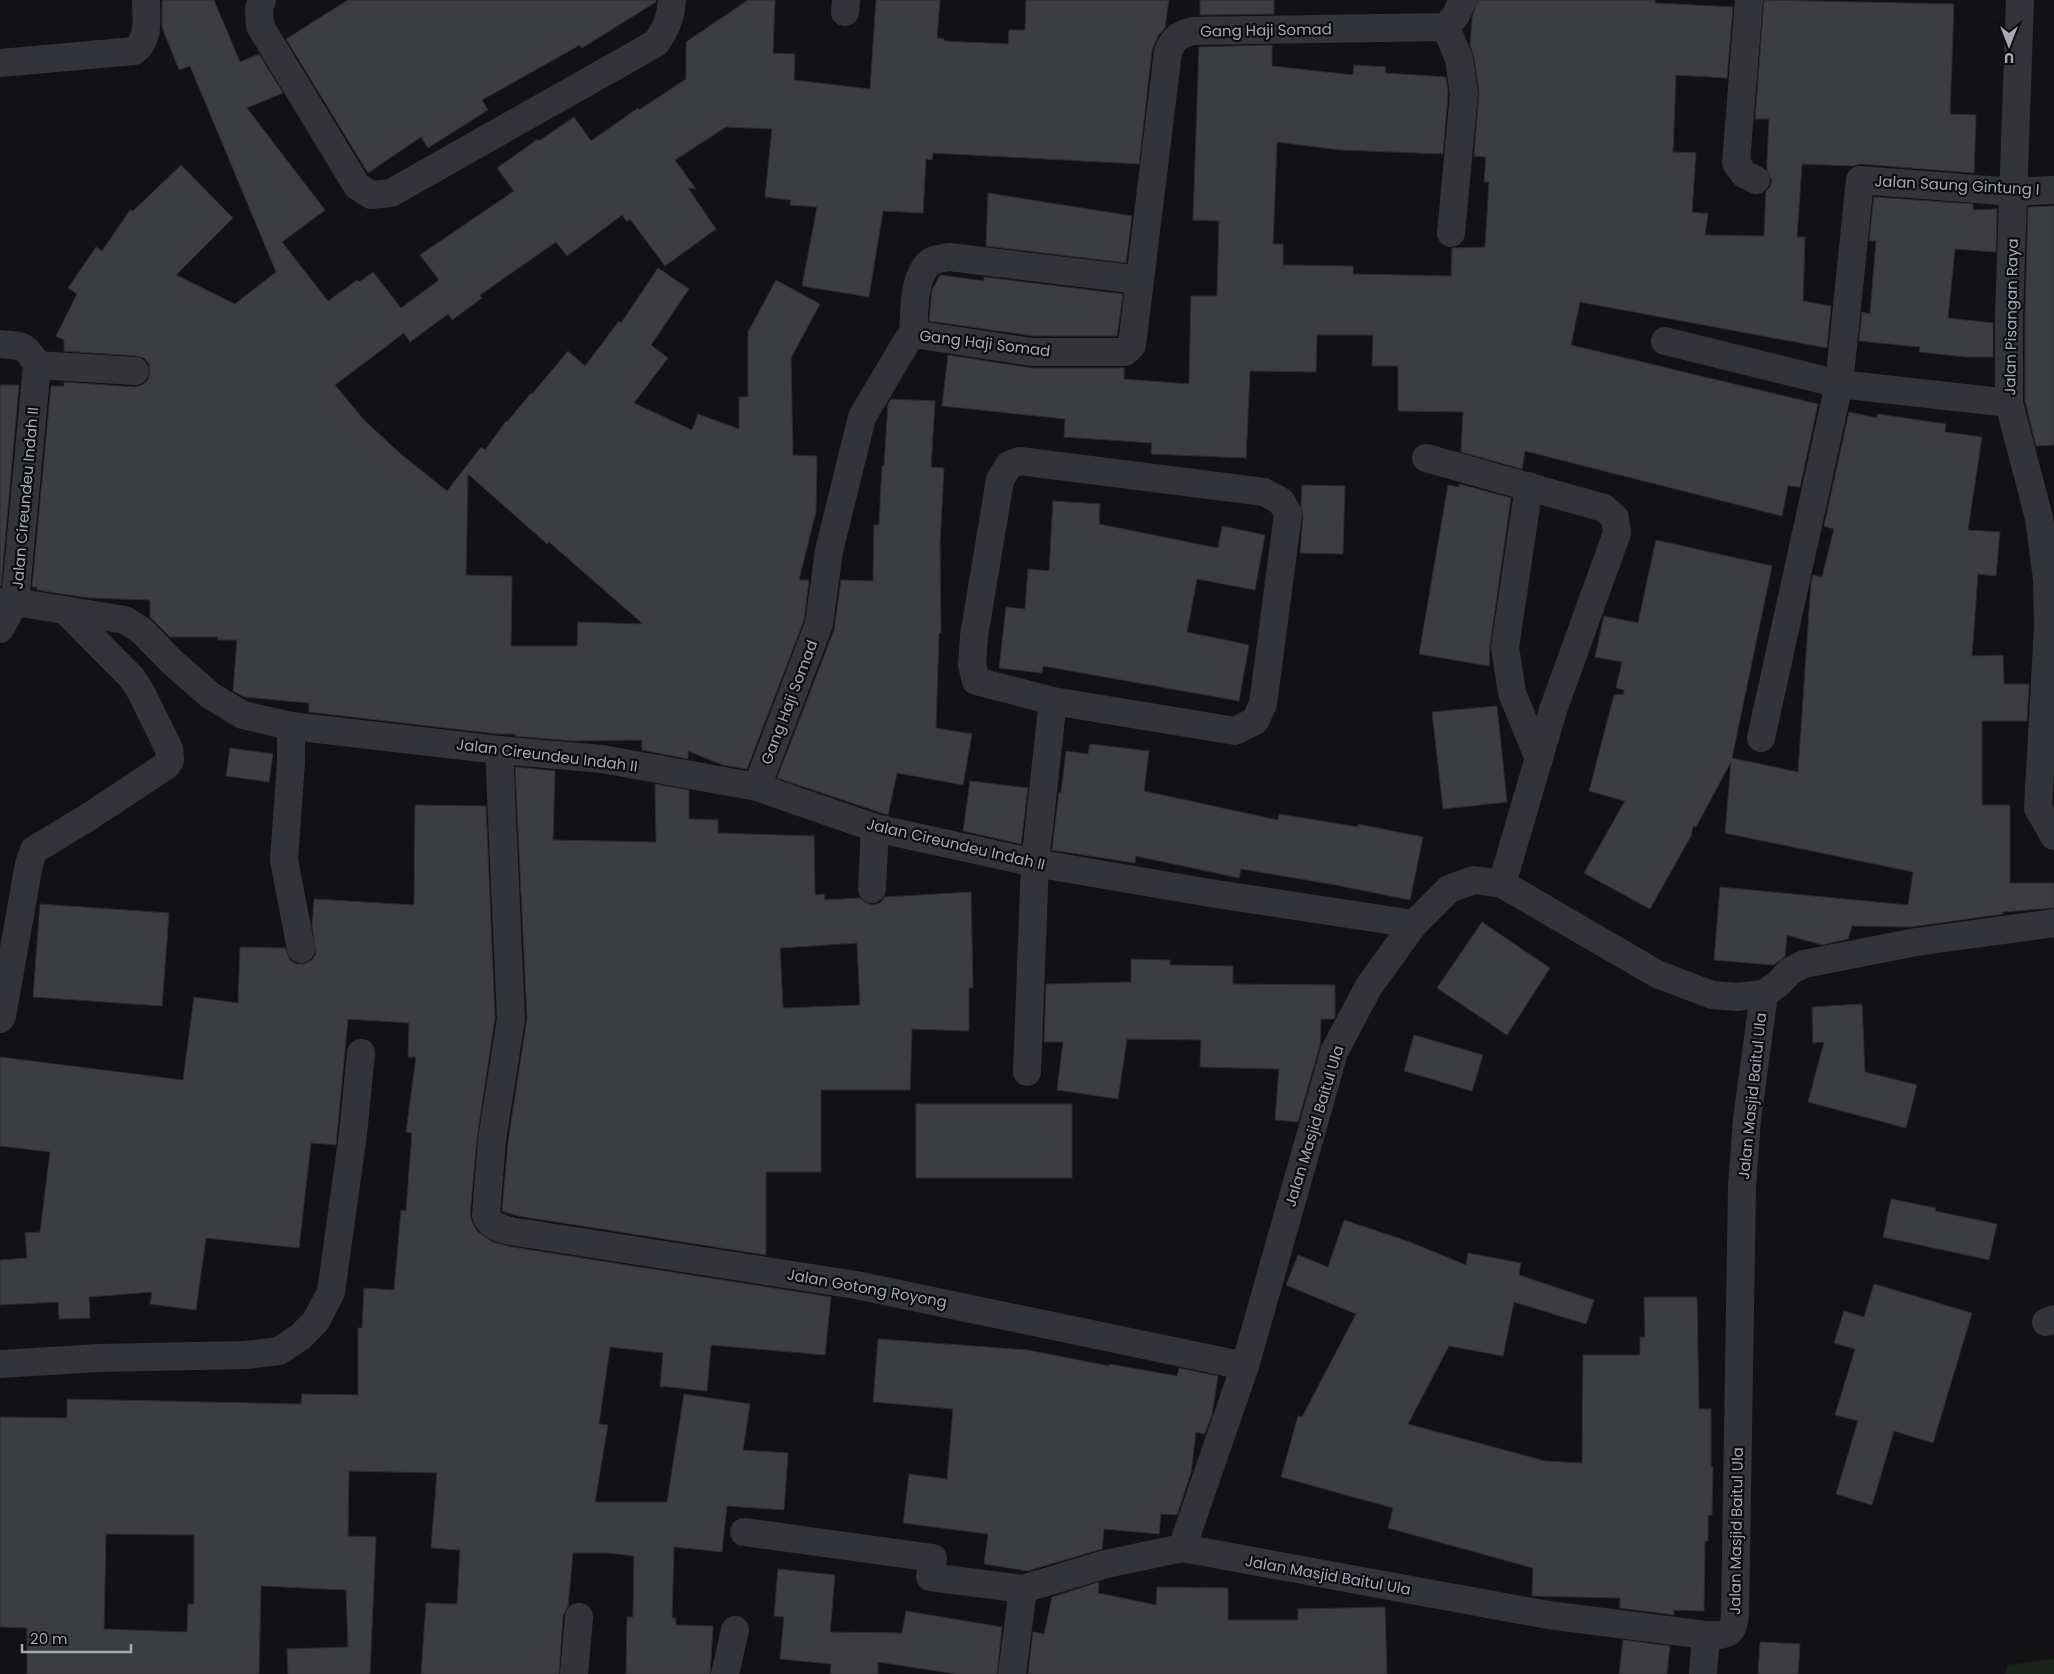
<svg xmlns="http://www.w3.org/2000/svg" width="2054" height="1674" viewBox="0 0 2054 1674" font-family="Poppins,sans-serif">
<rect width="100%" height="100%" fill="#121214"/>
<polygon fill="#1a221b" points="2054,1659 2054,1674 2005,1674 2007,1665"/>
<g fill="#3c3d41" stroke="#2c2c30" fill-rule="evenodd">
<path d="M 162,0 L 214,0 L 240,62 L 259,54 L 283,93 L 247,108 L 325,210 L 282,242 L 328,301 L 357,280 L 359,282 L 373,272 L 401,308 L 439,280 L 420,255 L 514,191 L 497,168 L 538,139 L 539,141 L 574,117 L 591,141 L 638,108 L 639,110 L 686,79 L 686,42 L 748,0 L 775,0 L 773,53 L 795,54 L 794,80 L 870,89 L 876,0 L 940,0 L 937,38 L 944,39 L 944,41 L 1008,44 L 1009,30 L 1025,30 L 1026,0 L 1169,0 L 1165,28 L 1158,36 L 1152,50 L 1139,164 L 933,153 L 932,160 L 926,159 L 923,213 L 883,211 L 869,297 L 802,286 L 817,207 L 790,205 L 791,200 L 765,197 L 772,129 L 726,127 L 675,160 L 696,189 L 688,188 L 716,229 L 665,266 L 630,219 L 627,222 L 622,215 L 567,256 L 556,242 L 480,295 L 482,298 L 452,320 L 448,314 L 410,342 L 404,333 L 335,385 L 364,420 L 402,455 L 447,491 L 481,447 L 485,450 L 506,421 L 507,422 L 531,393 L 532,394 L 568,351 L 585,366 L 619,321 L 621,323 L 658,268 L 689,289 L 651,345 L 668,358 L 634,403 L 692,430 L 698,414 L 739,429 L 739,397 L 748,397 L 748,332 L 776,280 L 820,304 L 791,358 L 793,455 L 817,456 L 816,511 L 799,580 L 809,580 L 804,620 L 747,769 L 723,765 L 688,751 L 688,759 L 642,750 L 642,740 L 572,741 L 515,736 L 516,734 L 498,734 L 309,712 L 309,703 L 244,697 L 233,691 L 237,640 L 218,640 L 218,637 L 170,637 L 150,617 L 150,600 L 89,598 L 37,590 L 37,587 L 32,587 L 51,386 L 64,386 L 64,382 L 135,387 L 142,385 L 148,380 L 150,372 L 149,364 L 144,358 L 136,356 L 64,351 L 64,340 L 56,336 L 77,294 L 68,288 L 96,247 L 102,251 L 130,210 L 133,211 L 181,165 L 233,218 L 176,275 L 235,304 L 276,272 L 190,66 L 179,70 L 162,27 ZM 468,474 L 547,544 L 549,542 L 643,624 L 578,622 L 577,646 L 511,646 L 512,576 L 466,575 Z"/>
<polygon points="348,0 656,0 656,2 582,48 580,45 482,100 488,110 428,148 421,137 368,173 286,39"/>
<polygon points="1200,0 1274,0 1274,14 1200,15"/>
<polygon points="1478,0 1655,0 1655,3 1733,7 1727,78 1676,75 1673,152 1696,153 1692,212 1708,214 1705,235 1764,236 1766,191 1770,187 1772,180 1767,170 1767,162 1769,119 1755,119 1764,0 1954,4 1950,114 1976,115 1974,173 1861,164 1853,166 1802,164 1797,237 1805,237 1803,301 1831,306 1827,348 1580,302 1571,345 1818,404 1800,487 1788,486 1782,516 1525,451 1522,469 1461,452 1463,412 1398,411 1398,366 1372,366 1373,335 1317,335 1316,372 1250,371 1246,458 1151,454 1152,443 1064,437 1065,419 942,406 948,355 1032,368 1124,368 1124,379 1189,384 1191,296 1217,296 1219,221 1193,220 1199,47 1272,45 1272,66 1353,75 1354,65 1386,67 1385,73 1446,77 1448,94 1443,154 1341,150 1277,142 1273,244 1283,244 1283,265 1353,266 1353,274 1451,276 1452,248 1485,247 1489,182 1484,182 1486,157 1474,156 1479,92 1474,57 1470,45 1472,18"/>
<polygon points="988,193 1132,216 1126,263 986,246"/>
<polygon points="1874,197 1973,204 1973,210 1997,209 1996,252 1955,249 1948,318 1993,323 1993,357 1966,357 1919,352 1920,347 1859,341 1862,312 1870,314 1876,241 1869,241"/>
<polygon points="2054,206 2054,445 2036,446 2025,401 2025,314 2028,207"/>
<polygon points="940,275 984,281 984,277 1123,294 1117,336 1033,336 929,321 932,290"/>
<polygon points="0,385 19,385 1,586 0,586"/>
<polygon points="891,399 935,401 931,467 944,468 940,545 941,633 939,633 936,728 972,734 963,785 897,773 888,815 777,778 834,630 841,580 873,581 874,525 879,525 882,466 884,466 888,404"/>
<polygon points="1849,412 1877,418 1877,414 1946,424 1945,432 1982,437 1968,530 2000,532 1996,576 1978,574 1972,656 2003,655 2004,684 2029,684 2027,721 1982,721 1982,805 2010,805 2010,883 2054,883 2054,908 2003,912 2003,914 1910,927 1852,926 1848,939 1822,945 1787,935 1785,956 1774,965 1714,960 1720,887 1908,905 1913,872 1725,833 1731,762 1696,827 1693,826 1691,836 1650,909 1584,873 1625,801 1589,791 1614,695 1624,694 1624,690 1616,688 1622,662 1595,657 1604,616 1638,623 1656,540 1772,566 1732,758 1798,772 1811,583 1813,575 1822,577 1834,529 1824,526"/>
<polygon points="1459,484 1511,498 1490,645 1489,666 1419,654 1448,485 1459,487"/>
<polygon points="1302,485 1345,486 1343,554 1300,553 1303,516 1301,506"/>
<polygon points="1053,501 1100,504 1099,524 1218,548 1222,526 1265,535 1255,590 1197,579 1187,632 1249,645 1239,701 1043,666 1042,673 999,668 1006,607 1025,609 1028,569 1049,571"/>
<polygon points="1497,706 1507,802 1443,809 1432,712"/>
<polygon points="1090,744 1149,751 1144,791 1278,820 1279,814 1358,827 1358,824 1423,837 1410,900 1336,885 1241,869 1239,878 1136,856 1135,863 1052,850 1059,792 1061,793 1066,751 1088,754"/>
<polygon points="230,748 273,754 269,782 226,776"/>
<path d="M 515,767 L 555,771 L 553,840 L 656,842 L 655,784 L 689,790 L 689,819 L 718,820 L 718,833 L 814,836 L 815,895 L 824,894 L 825,900 L 860,898 L 864,902 L 872,905 L 880,903 L 885,897 L 971,892 L 973,988 L 969,988 L 969,1031 L 912,1029 L 910,1090 L 821,1090 L 821,1172 L 766,1172 L 766,1255 L 518,1216 L 502,1211 L 508,1142 L 527,1018 ZM 857,943 L 860,1005 L 783,1008 L 780,948 Z"/>
<polygon points="970,781 1028,788 1021,844 963,831"/>
<path d="M 415,805 L 486,806 L 495,1018 L 477,1138 L 470,1214 L 472,1222 L 478,1232 L 493,1242 L 512,1247 L 831,1297 L 825,1355 L 711,1345 L 707,1391 L 660,1386 L 663,1353 L 610,1347 L 599,1424 L 608,1425 L 595,1502 L 667,1502 L 684,1394 L 750,1404 L 743,1450 L 788,1453 L 784,1510 L 727,1506 L 722,1552 L 674,1547 L 672,1618 L 676,1618 L 676,1625 L 713,1626 L 710,1674 L 626,1674 L 627,1617 L 633,1617 L 634,1556 L 608,1553 L 573,1553 L 568,1606 L 563,1616 L 559,1674 L 421,1674 L 426,1603 L 457,1604 L 460,1550 L 431,1548 L 437,1473 L 349,1471 L 348,1536 L 376,1537 L 370,1674 L 288,1674 L 287,1649 L 348,1647 L 346,1590 L 261,1586 L 259,1674 L 27,1674 L 27,1628 L 0,1627 L 0,1417 L 67,1418 L 67,1399 L 301,1404 L 302,1394 L 358,1395 L 358,1328 L 362,1328 L 364,1288 L 394,1290 L 401,1210 L 406,1211 L 412,1133 L 406,1132 L 416,1057 L 408,1057 L 409,1023 L 348,1019 L 336,1145 L 311,1143 L 299,1248 L 206,1238 L 196,1310 L 150,1304 L 152,1292 L 89,1297 L 90,1318 L 59,1319 L 58,1302 L 0,1305 L 0,1260 L 27,1258 L 25,1233 L 40,1232 L 50,1152 L 0,1146 L 0,1057 L 183,1080 L 194,997 L 238,1003 L 240,947 L 285,948 L 290,960 L 296,964 L 304,964 L 312,960 L 316,954 L 312,926 L 314,899 L 414,905 ZM 106,1534 L 194,1535 L 194,1604 L 188,1604 L 187,1632 L 104,1629 Z"/>
<polygon points="40,904 169,913 162,1006 33,997"/>
<polygon points="1482,922 1550,968 1507,1035 1437,988"/>
<polygon points="1131,959 1170,960 1170,965 1233,966 1233,984 1335,985 1335,1016 1334,1019 1321,1019 1320,1045 1298,1122 1275,1120 1279,1069 1200,1067 1201,1040 1127,1039 1118,1099 1057,1090 1063,1042 1044,1042 1046,984 1131,982"/>
<polygon points="1862,1004 1865,1072 1917,1085 1906,1128 1808,1102 1824,1042 1813,1043 1812,1007"/>
<polygon points="1414,1035 1483,1055 1472,1091 1404,1071"/>
<rect x="916" y="1104" width="156" height="74"/>
<polygon points="1891,1199 1936,1208 1935,1211 1997,1224 1989,1260 1883,1237"/>
<polygon points="1344,1220 1410,1242 1466,1265 1468,1253 1521,1263 1519,1275 1594,1300 1586,1324 1514,1302 1503,1356 1449,1346 1408,1424 1545,1461 1582,1463 1583,1355 1640,1355 1640,1337 1645,1337 1644,1297 1697,1297 1699,1409 1711,1409 1711,1467 1713,1467 1712,1515 1708,1515 1708,1541 1705,1541 1704,1611 1674,1610 1674,1615 1620,1608 1620,1598 1532,1596 1533,1568 1388,1528 1393,1508 1281,1477 1298,1416 1302,1417 1356,1314 1286,1285 1298,1255 1328,1267"/>
<polygon points="1874,1284 1972,1313 1933,1443 1894,1431 1872,1505 1836,1494 1858,1421 1835,1415 1855,1349 1834,1343 1844,1311 1864,1317"/>
<polygon points="878,1339 1028,1350 1109,1366 1109,1364 1177,1376 1179,1368 1218,1376 1212,1414 1205,1434 1196,1432 1191,1473 1177,1515 1161,1514 1159,1534 1104,1529 1102,1549 1027,1571 984,1564 988,1534 903,1523 909,1474 947,1479 953,1409 873,1402"/>
<polygon points="778,1569 835,1575 830,1632 902,1633 906,1611 1002,1627 997,1674 956,1674 878,1662 878,1674 830,1674 831,1664 780,1659 784,1617 774,1616"/>
<polygon points="1099,1582 1098,1593 1156,1605 1157,1587 1228,1588 1228,1620 1298,1620 1298,1609 1385,1607 1387,1674 1028,1674 1033,1632 1044,1634 1052,1597"/>
<polygon points="1623,1640 1670,1646 1667,1674 1619,1674"/>
<polygon points="1760,1642 1800,1644 1798,1674 1758,1674"/>
</g>
<g fill="none" stroke-linecap="round" stroke-linejoin="round">
<g stroke="#333439" stroke-width="28">
<path d="M 262,0 L 259,8 L 260,26 L 357,186 L 371,195 L 391,193 L 656,43 C 666,29 671,17 672,0"/>
<polyline points="1749,0 1736,163 1744,174 1756,180"/>
<polyline points="2020,0 2009,314 2009,403 2039,518 2047,579 2048,627 2038,808 2054,836"/>
<polyline points="845,12 846,0"/>
<polyline points="1446,27 1459,59 1464,94 1451,233"/>
<path d="M 0,63 L 134,51 C 150,40 146,18 146,0"/>
<path d="M 913,334 C 915,312 912,278 930,262 C 935,259 943,258 949,257 L 1140,280"/>
<polyline points="1665,341 1839,384 1860,180 2014,192 2054,190"/>
<path d="M 0,344 C 23,346 25,344 37,365 L 15,602 L 125,620 L 142,631 L 171,661 L 211,696 L 243,715 L 291,726 L 499,750 L 602,759 L 757,787 L 875,828 L 1035,863 L 1210,893 L 1414,924"/>
<polyline points="37,365 135,371"/>
<polyline points="1426,458 1604,508 1615,518 1617,533 1553,710 1502,884"/>
<polyline points="1529,486 1505,647 1512,693 1539,759"/>
<polyline points="0,602 15,602 0,629"/>
<polyline points="291,726 291,762 284,860 301,949"/>
<polyline points="1761,738 1839,384 2009,403"/>
<path d="M 499,750 L 511,1019 L 492,1140 L 486,1215 C 491,1232 521,1232 536,1235 L 856,1285 L 1245,1366"/>
<path d="M 757,787 L 819,624 L 829,551 L 862,417 L 907,341 L 913,334 L 1032,352 L 1125,352 L 1132,345 L 1168,52 C 1173,39 1179,34 1193,31 L 1446,27 L 1456,15 L 1463,0"/>
<polyline points="872,889 875,828"/>
<polyline points="0,1019 2,1016 29,864 34,850 87,818 167,765 170,760 169,749 141,692 132,678 65,610"/>
<polyline points="1027,1072 1035,863 1053,701 976,681 972,665 974,636 1000,480 1009,465 1020,461 1264,492 1281,501 1288,514 1263,704 1255,721 1235,731 1053,701"/>
<polyline points="2046,1322 2054,1319"/>
<polyline points="0,1364 98,1358 246,1355 279,1351 300,1337 316,1321 331,1292 353,1134 361,1053"/>
<polyline points="744,1532 933,1558 930,1577 1023,1589"/>
<polyline points="1182,1548 1245,1366 1334,1052 1369,986 1414,924 1449,889 1474,880 1502,884 1657,974 1712,995 1737,997 1764,994 1779,983 1790,971 1804,964 1916,942 2054,923"/>
<polyline points="574,1674 579,1617"/>
<polyline points="725,1674 735,1630"/>
<path d="M 1012,1674 L 1023,1589 L 1106,1564 L 1182,1548 L 1548,1615 L 1706,1635 C 1724,1635 1733,1637 1735,1615 L 1742,1187 L 1747,1119 L 1764,994"/>
<polyline points="1703,1674 1706,1635"/>
</g>
</g>
<g text-anchor="middle" dominant-baseline="central" stroke-width="4.5" stroke-linejoin="round" paint-order="stroke">
<g font-size="15" fill="#a3a9b5" stroke="#0d0d0f">
<text transform="translate(1266 30) rotate(-1)">Gang Haji Somad</text>
<text transform="translate(1957 185) rotate(3)">Jalan Saung Gintung I</text>
<text transform="translate(2011 317) rotate(-89)">Jalan Pisangan Raya</text>
<text transform="translate(985 343) rotate(7)">Gang Haji Somad</text>
<text transform="translate(25 498) rotate(-85)">Jalan Cireundeu Indah II</text>
<text transform="translate(789 702) rotate(-69)">Gang Haji Somad</text>
<text transform="translate(547 755) rotate(7)">Jalan Cireundeu Indah II</text>
<text transform="translate(956 844) rotate(13)">Jalan Cireundeu Indah II</text>
<text transform="translate(1752 1096) rotate(-84)">Jalan Masjid Baitul Ula</text>
<text transform="translate(1314 1126) rotate(-73)">Jalan Masjid Baitul Ula</text>
<text transform="translate(867 1288) rotate(10)">Jalan Gotong Royong</text>
<text transform="translate(1736 1531) rotate(-89)">Jalan Masjid Baitul Ula</text>
<text transform="translate(1328 1575) rotate(10)">Jalan Masjid Baitul Ula</text>
</g>
</g>
<g transform="translate(2009 45) rotate(180)" stroke="#0d0d0f" stroke-width="4" paint-order="stroke">
<path d="M0-4L9 19L0 12L-9 19Z" fill="#a3a9b5"/>
<text y="-8" font-size="14" font-weight="bold" text-anchor="middle" fill="#a3a9b5">U</text>
</g>
<path d="M22 1644v8h109v-8" fill="none" stroke="#a3a9b5" stroke-width="2.5"/>
<text x="30" y="1644" font-size="15" fill="#a3a9b5" stroke="#0d0d0f" stroke-width="4" paint-order="stroke">20 m</text>
</svg>
